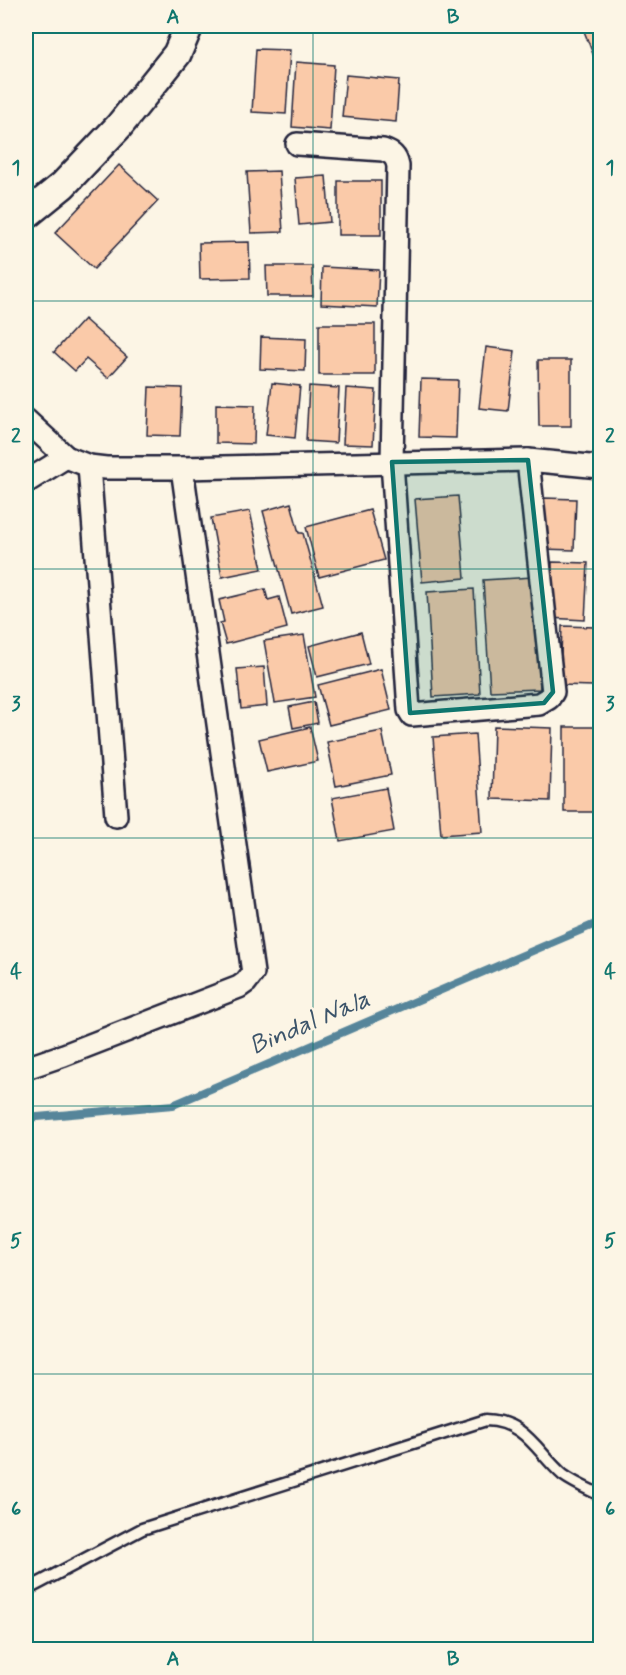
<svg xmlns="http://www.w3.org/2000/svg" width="626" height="1675" viewBox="0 0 626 1675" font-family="Mynerve,sans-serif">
<rect width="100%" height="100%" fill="#fcf5e5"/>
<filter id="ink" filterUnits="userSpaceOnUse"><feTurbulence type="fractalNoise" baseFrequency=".0167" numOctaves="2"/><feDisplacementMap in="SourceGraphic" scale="12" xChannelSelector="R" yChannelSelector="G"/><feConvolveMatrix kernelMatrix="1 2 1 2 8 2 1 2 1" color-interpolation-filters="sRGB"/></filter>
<g filter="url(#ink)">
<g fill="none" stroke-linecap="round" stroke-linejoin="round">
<polyline stroke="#57859a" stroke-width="8" points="26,1118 173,1105 600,922"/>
</g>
<g fill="#facaa9" stroke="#22223b" stroke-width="1.5">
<polygon points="582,26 600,26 600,57 595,59"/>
<polygon points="256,49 290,50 286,114 252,112"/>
<polygon points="296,62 334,65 330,130 292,127"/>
<polygon points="346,75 399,80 396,122 342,117"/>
<polygon points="119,165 158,201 94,269 55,233"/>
<polygon points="279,171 283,232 251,233 247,172"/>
<polygon points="326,176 330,222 299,225 295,178"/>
<rect x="338" y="181" width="43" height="54"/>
<polygon points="249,242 250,278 200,279 199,243"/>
<polygon points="266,266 312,266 313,296 267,296"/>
<polygon points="322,267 379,270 377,307 321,304"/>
<polygon points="84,319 127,357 108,378 86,359 75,371 54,352"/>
<rect x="319" y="324" width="56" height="51"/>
<polygon points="261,337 306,339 305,371 260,369"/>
<polygon points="486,347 515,351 508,411 479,408"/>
<polygon points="538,360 571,360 571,426 539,426"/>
<polygon points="421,379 458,380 456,438 419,437"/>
<polygon points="272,383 300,386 295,438 266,435"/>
<polygon points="309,386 339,388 336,443 306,441"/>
<polygon points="149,387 182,388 180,436 147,435"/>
<polygon points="346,388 376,390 373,445 343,444"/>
<polygon points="216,404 255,405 254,444 216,443"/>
<polygon points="458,496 465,578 422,582 415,499"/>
<polygon points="544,498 576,499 574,550 542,549"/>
<polygon points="291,503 299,533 303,533 323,606 291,614 263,511"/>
<polygon points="370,510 384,560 319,577 306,527"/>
<polygon points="250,511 262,569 222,577 211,518"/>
<polygon points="552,562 588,563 585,620 549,618"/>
<polygon points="533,577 540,689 490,691 483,580"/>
<polygon points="265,589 268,600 279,597 287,628 226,644 220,623 224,622 219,600"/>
<polygon points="474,589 480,694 433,697 427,592"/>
<polygon points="562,626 595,627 594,686 560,685"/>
<polygon points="361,632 369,664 317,677 309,646"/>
<polygon points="304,635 315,697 275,703 264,641"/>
<polygon points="264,667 267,706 241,709 237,669"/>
<polygon points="381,669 391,710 329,725 318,685"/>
<polygon points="314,702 318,723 293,728 289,707"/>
<polygon points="494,726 552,728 550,801 492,799"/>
<polygon points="310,727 318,761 267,772 259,739"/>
<rect x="564" y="727" width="36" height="85"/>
<polygon points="382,731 391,775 336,786 327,742"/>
<polygon points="475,734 482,832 441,835 433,737"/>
<polygon points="386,788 394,831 340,841 332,798"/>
</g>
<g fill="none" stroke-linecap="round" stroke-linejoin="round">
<g stroke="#22223b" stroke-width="15">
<path id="service" d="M 26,1590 L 142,1529 L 486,1420 C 525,1421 537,1452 563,1475 C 574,1483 588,1489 600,1495"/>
</g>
<g stroke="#22223b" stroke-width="26">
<g id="minor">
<path d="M 297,144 L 383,150 C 392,153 396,156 398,166 L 392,462 L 409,710 L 412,715 L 539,704 L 549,698 L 553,692 L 528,460"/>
<polyline points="26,420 66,457 89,466 106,468 182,468 528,460 600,467"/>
<polyline points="89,466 116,816"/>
<polyline points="26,482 66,457"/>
<polyline points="26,1068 64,1055 239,987 246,982 253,973 182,468"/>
</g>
</g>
<g stroke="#22223b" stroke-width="32">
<polyline id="tertiary" points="26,215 63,185 119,126 177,54 189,26"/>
</g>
<use href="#service" stroke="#fcf5e5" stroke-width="10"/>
<use href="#minor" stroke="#fcf5e5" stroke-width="21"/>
<use href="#tertiary" stroke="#fcf5e5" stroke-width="27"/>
</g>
</g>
<path fill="#0f766e" fill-opacity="0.2" stroke="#0f766e" stroke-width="4.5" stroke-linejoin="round" d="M 528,460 L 553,692 L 544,703 L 410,713 L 392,462 Z"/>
<path fill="none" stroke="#0f766e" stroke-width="1.5" stroke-opacity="0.55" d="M 313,26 L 313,1650M 26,301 L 600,301M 26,569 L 600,569M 26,838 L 600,838M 26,1106 L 600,1106M 26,1374 L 600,1374"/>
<g text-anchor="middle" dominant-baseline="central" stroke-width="5" stroke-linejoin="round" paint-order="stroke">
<g font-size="26" font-style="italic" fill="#3c546a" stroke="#fcf5e5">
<text transform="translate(310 1023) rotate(-23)">Bindal Nala</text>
</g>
</g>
<rect width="626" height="1675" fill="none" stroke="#fcf5e5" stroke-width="66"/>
<rect x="33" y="33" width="560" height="1609" fill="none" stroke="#0f766e" stroke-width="2"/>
<g font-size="20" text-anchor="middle" font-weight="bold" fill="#0f766e">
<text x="173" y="23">A</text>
<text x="453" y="23">B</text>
<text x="16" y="174">1</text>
<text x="610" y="174">1</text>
<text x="16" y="442">2</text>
<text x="610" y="442">2</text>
<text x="16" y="710">3</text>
<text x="610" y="710">3</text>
<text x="16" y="978">4</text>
<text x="610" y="978">4</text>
<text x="16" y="1247">5</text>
<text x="610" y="1247">5</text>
<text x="16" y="1515">6</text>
<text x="610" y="1515">6</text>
<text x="173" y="1665">A</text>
<text x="453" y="1665">B</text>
</g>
</svg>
